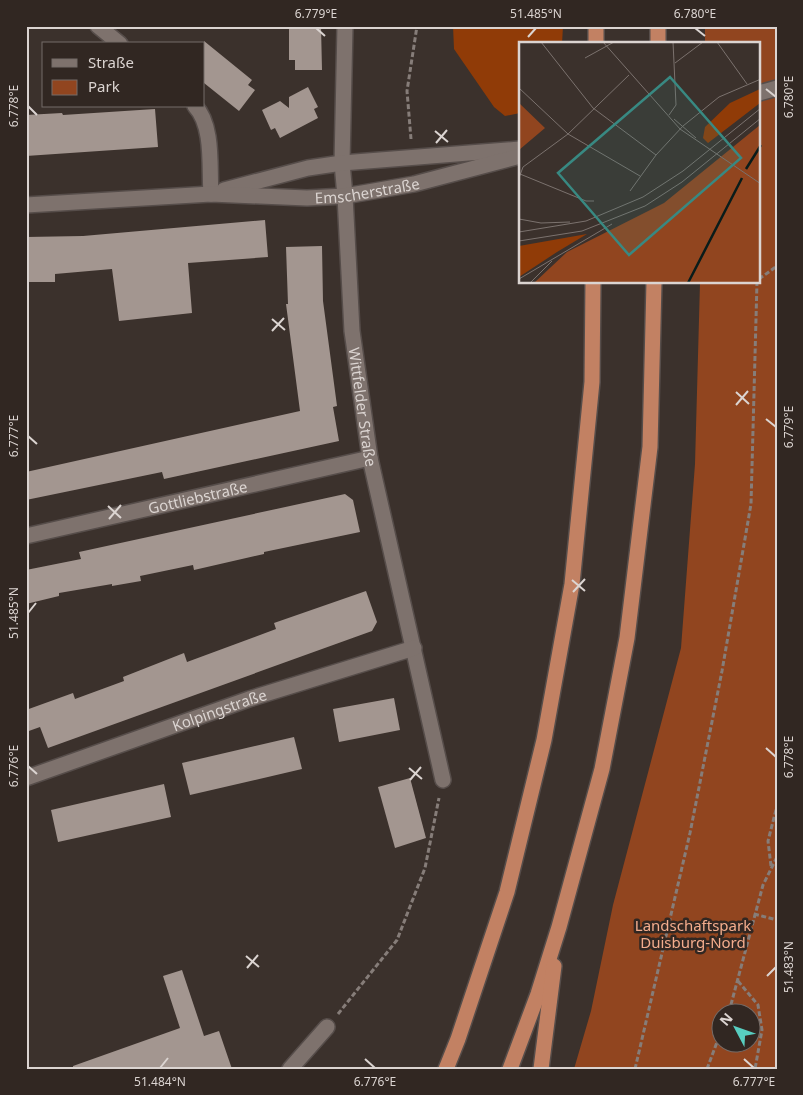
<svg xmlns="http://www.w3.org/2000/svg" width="803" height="1095" viewBox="0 0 803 1095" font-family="'Noto Sans',sans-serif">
<rect width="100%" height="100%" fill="#3b312c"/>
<path fill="#91451f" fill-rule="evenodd" d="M 705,26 L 777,26 L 777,1069 L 574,1069 L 591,1011 L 613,905 L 681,648 L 695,464 L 700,283 L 759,282 L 759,44 L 705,44 ZM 720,1012 L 750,1012 L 750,1042 L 720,1042 Z"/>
<polygon fill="#903b07" points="453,26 563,26 562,44 520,44 520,113 505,116 494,107 454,49"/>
<g fill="#a39690">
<polygon points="289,26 321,26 322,70 295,70 295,60 289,60"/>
<polygon points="204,41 252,80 248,85 255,90 239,111 204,83"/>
<polygon points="308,87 318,107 314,109 318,118 280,138 275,128 271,130 262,110 280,101 289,108 289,97"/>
<polygon points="155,109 158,147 26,156 26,115 62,113 63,115"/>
<polygon points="265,220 268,257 188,263 192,313 119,321 112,269 55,274 55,282 26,282 26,237 83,236"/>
<polygon points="322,246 323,301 337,406 333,407 339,441 164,479 162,472 26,500 26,472 300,411 286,304 288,304 286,247"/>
<polygon points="345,494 353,500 360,532 264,552 264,554 194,570 193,565 140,576 141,581 112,586 112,584 59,593 59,596 26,604 26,570 81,559 79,552"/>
<polygon points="366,591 377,622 372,631 48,748 40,727 26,732 26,710 73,693 75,699 124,681 123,677 184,653 187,662 276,629 274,623"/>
<polygon points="394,698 400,730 339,742 333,709"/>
<polygon points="294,737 302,769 190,795 182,763"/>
<polygon points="410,778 426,838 395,848 378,787"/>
<polygon points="164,784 171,817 58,842 51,810"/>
<polygon points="182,970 204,1036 219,1031 232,1069 73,1069 73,1066 180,1028 163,976"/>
</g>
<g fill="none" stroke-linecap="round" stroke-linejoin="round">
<g stroke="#564d4a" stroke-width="18">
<g id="minor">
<polyline points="98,26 120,44"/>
<path id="s1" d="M 345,26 L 342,163 L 345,196 L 352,331 L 370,458 L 443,780"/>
<polyline points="759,93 777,88"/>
<path d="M 195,106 C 214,126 209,168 211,194"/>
<polyline points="224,190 308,168 342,163 520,149"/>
<path id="s2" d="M 26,205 L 211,194 L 307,198 L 345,196 L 414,184 L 520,156"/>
<path id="s3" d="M 26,536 L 370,458"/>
<path id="s4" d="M 26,778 L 249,699 L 414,648"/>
<polyline points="290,1069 327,1027"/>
</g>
</g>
<g stroke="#564d4a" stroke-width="18">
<g id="highway">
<polyline points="596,44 596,26"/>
<polyline points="658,44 658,26"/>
<polyline points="446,1069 458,1039 507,892 544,740 572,584 592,382 593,282"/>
<polyline points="510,1069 538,994 559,927 602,769 627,638 650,447 654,282"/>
<polyline points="541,1069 554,966"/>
</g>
</g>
<g stroke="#867d79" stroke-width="3" stroke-dasharray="5 2.5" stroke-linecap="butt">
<polyline points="411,139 407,91 417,26"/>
<polyline points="759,279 777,266"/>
<polyline points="771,866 768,841 777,806"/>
<polyline points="754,914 777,920"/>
<polyline points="738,981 758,1005 762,1030 755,1069"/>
<polyline points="729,1012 763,885 777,857"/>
<polyline points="338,1014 397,940 425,868 439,798"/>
<polyline points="635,1069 690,833 722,671 751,504 757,282"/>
<polyline points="707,1069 720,1034"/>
</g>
<use href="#minor" stroke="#7e726d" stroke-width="15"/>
<use href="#highway" stroke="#c28163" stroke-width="15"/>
</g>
<path fill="none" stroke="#dbd4d1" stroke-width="2" d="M 316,28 L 325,36M 695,28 L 705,36M 528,37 L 536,28M 766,89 L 776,97M 28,106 L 37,115M 435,131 L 448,142M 436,143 L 447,130M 272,319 L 285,330M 272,331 L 284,318M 736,392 L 749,404M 736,405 L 748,391M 766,419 L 776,427M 28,436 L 37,444M 108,506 L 121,518M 109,519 L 121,505M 572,580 L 585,591M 573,592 L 585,579M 28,613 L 36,603M 766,748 L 776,757M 28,766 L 37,774M 409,768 L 422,779M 410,780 L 421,767M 246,956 L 259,967M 247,968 L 258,955M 767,976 L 776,967M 365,1059 L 375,1068M 744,1059 L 754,1068M 160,1068 L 168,1058"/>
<g text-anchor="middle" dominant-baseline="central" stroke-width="5" stroke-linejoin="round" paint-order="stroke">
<g font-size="15" fill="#dbd4d1" stroke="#312722">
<text stroke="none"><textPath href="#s2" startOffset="342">Emscherstraße</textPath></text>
<text stroke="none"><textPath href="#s1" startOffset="382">Wittfelder Straße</textPath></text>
<text stroke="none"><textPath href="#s3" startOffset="176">Gottliebstraße</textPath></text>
<text stroke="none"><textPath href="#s4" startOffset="205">Kolpingstraße</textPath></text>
</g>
<g font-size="15" fill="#f4ad8d" stroke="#312722">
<text x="693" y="925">Landschaftspark<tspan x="693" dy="17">Duisburg-Nord</tspan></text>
</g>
</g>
<g transform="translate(519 42)">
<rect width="241" height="241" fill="#3b312c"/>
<path d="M 0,61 L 26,86 L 0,108 ZM 241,83 L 241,241 L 15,241 L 48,210 L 145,161 Z" fill="#91451f"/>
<path d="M 241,47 L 241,61 L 189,101 L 184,96 L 186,85 L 211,61 ZM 68,192 L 38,210 L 0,235 L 0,204 Z" fill="#903b07"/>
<path fill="none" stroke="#091c1a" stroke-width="2.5" d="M 227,127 L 242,103M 169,241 L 223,136"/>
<path fill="none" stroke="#7b726e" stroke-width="1" d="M 22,0 L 74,66 L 137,113M 84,0 L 161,87 L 242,142M 198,0 L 228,42M 66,16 L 95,0M 156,21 L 184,0M 0,46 L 49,92 L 121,134M 150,73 L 157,63 L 154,0M 155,77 L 177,96M 1,132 L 67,159 L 75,159M 0,136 L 4,125 L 49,92 L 110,33M 111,149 L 137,113 L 164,84 L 200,55 L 242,37M 0,177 L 22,181 L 51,180M 0,190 L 67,179 L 124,155 L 164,129 L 242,66M 0,199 L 63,189 L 126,164 L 163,140 L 242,76M 0,237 L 93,182M 11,241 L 33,219"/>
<path fill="#388982" fill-opacity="0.15" stroke="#388982" stroke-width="2.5" d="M 151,35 L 222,116 L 110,213 L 39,131 Z"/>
<rect width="241" height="241" fill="none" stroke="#dbd4d1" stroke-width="2.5"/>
</g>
<rect width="803" height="1095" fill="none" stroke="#312722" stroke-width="55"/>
<rect x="42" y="42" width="162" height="65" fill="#312722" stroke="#756c68"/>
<rect x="52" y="59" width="25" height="8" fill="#7e726d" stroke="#756c68"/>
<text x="88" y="68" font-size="15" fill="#dbd4d1">Straße</text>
<rect x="52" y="80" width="25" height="15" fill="#91451f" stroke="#756c68"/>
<text x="88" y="92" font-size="15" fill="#dbd4d1">Park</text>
<g transform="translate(736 1028) rotate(311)"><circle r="24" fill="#312722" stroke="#756c68"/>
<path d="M0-4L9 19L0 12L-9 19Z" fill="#58cec0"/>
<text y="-8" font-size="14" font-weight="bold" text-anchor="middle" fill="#dbd4d1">N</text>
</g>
<rect x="28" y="28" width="748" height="1040" fill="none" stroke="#dbd4d1" stroke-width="2"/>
<g font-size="12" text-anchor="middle" fill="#dbd4d1">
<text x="316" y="18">6.779°E</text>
<text x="536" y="18">51.485°N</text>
<text x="695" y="18">6.780°E</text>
<text transform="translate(789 97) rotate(-90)" y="4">6.780°E</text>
<text transform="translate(14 106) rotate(-90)" y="4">6.778°E</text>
<text transform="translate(789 427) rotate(-90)" y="4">6.779°E</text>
<text transform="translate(14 436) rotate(-90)" y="4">6.777°E</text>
<text transform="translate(14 613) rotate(-90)" y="4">51.485°N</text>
<text transform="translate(789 757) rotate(-90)" y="4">6.778°E</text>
<text transform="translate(14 766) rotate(-90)" y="4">6.776°E</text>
<text transform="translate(789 967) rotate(-90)" y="4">51.483°N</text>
<text x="160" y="1086">51.484°N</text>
<text x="375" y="1086">6.776°E</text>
<text x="754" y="1086">6.777°E</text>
</g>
</svg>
